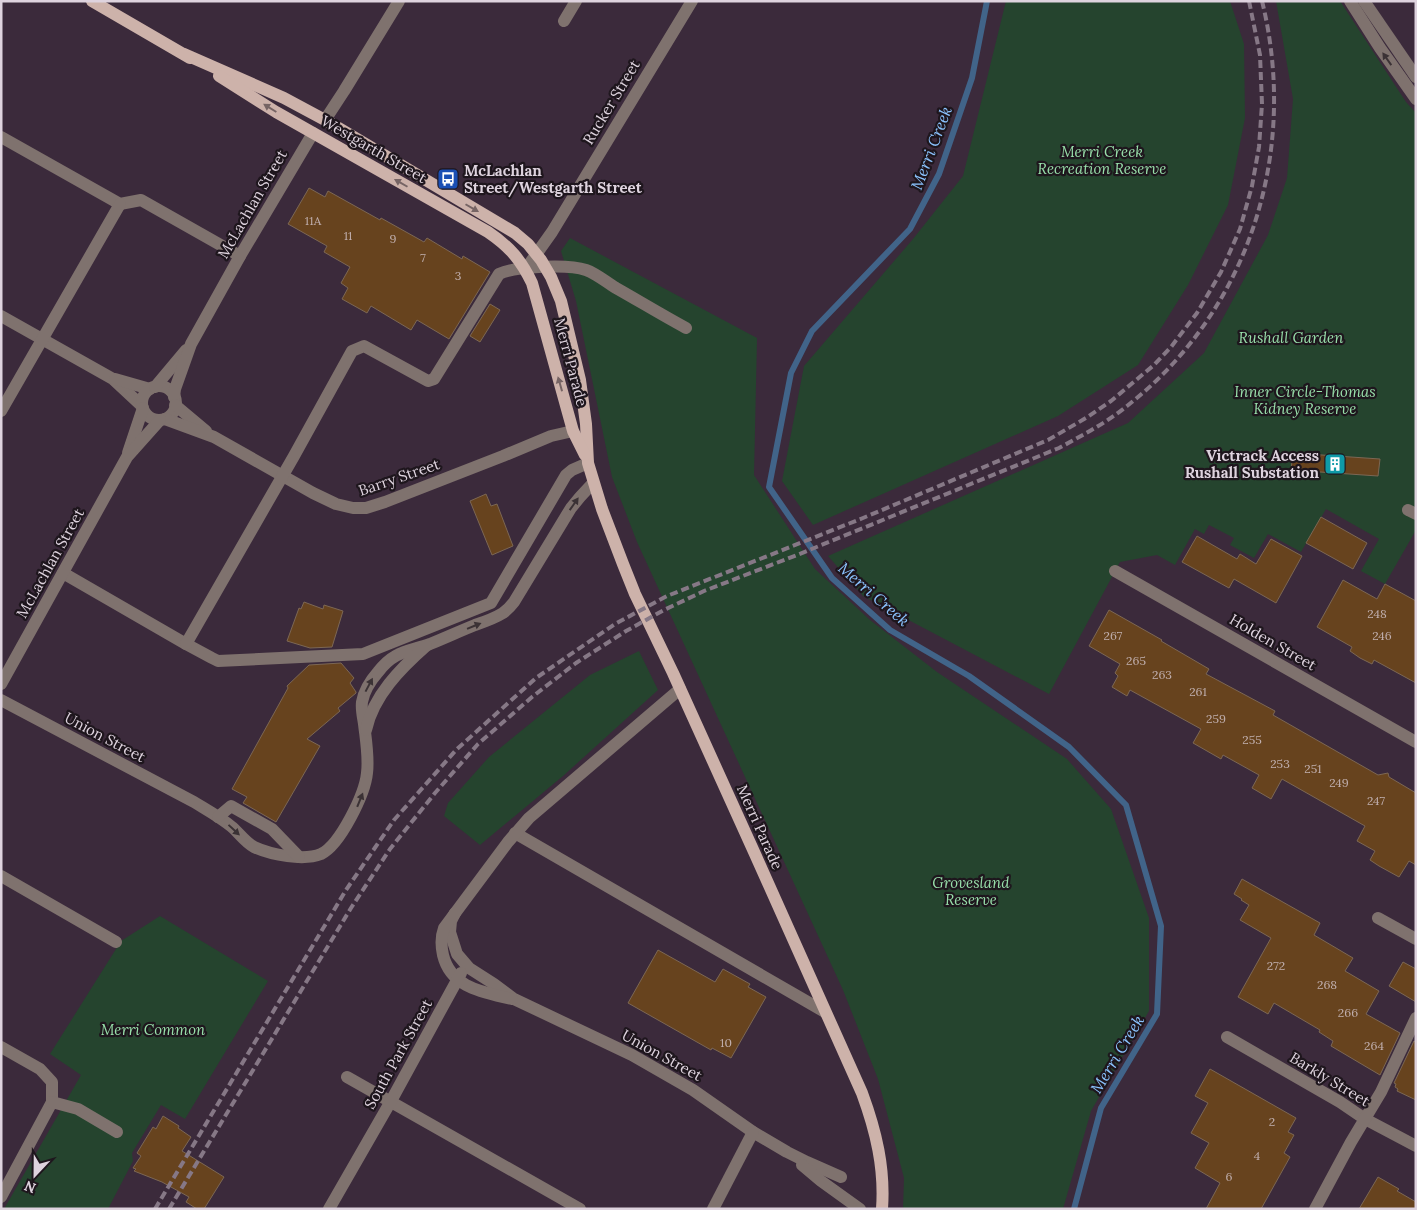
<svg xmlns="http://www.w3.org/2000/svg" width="1417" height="1210" viewBox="0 0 1417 1210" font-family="Lora,serif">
<rect width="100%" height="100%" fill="#3b2a3b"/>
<g fill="#25442e">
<polygon points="1006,1 1230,1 1244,44 1245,118 1228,205 1188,285 1138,365 1058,416 813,525 782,481 804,366 913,239 963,176"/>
<polygon points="1276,1 1340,1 1406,102 1416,113 1416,530 1385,584 1361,571 1379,539 1326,509 1301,552 1268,534 1254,558 1230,545 1234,538 1209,525 1204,534 1195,529 1175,565 1157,555 1120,562 1049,694 863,596 828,556 1128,423 1204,353 1268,235 1287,178 1293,99"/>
<polygon points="570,238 757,338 754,475 815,569 870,620 937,672 1067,759 1111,809 1149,918 1149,1011 1091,1111 1063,1209 903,1209 904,1178 878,1079 843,990 637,542 612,477 576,301 561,251"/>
<polygon points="639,651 658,690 563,776 480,845 444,816 448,803 489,757 590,675"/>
<polygon points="160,916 268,981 185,1119 161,1105 132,1153 133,1161 108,1209 4,1209 81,1075 50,1054 121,941"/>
</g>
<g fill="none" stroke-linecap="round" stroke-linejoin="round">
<polyline stroke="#416489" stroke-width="6" points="987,1 972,78 939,174 910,229 812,331 791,373 769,487 832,578 890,630 969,676 1069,747 1126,805 1161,926 1157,1014 1101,1108 1074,1209"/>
</g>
<g fill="#67431e" stroke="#7c6754">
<polygon points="309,188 325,197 328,191 380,220 381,218 424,242 427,238 462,259 463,256 490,272 449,339 417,320 411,330 371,306 367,313 342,299 348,288 341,283 350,267 324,252 327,246 288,224"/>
<polygon points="490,304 500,310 480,342 470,336"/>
<polygon points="1293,453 1380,459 1378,476 1291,470"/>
<polygon points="486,494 491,506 497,504 513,546 492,555 470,501"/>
<polygon points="1321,517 1367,543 1353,569 1306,543"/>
<polygon points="1197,536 1237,559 1240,554 1256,564 1271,539 1302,556 1276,603 1234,579 1229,588 1182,562"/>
<polygon points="1343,580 1377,599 1385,584 1416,601 1416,683 1374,660 1372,664 1360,658 1350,651 1352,647 1317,627"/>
<polygon points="304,602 323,609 324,605 343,611 332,647 310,648 287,641 299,608 301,609"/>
<polygon points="1109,610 1162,640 1161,641 1209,669 1206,674 1275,711 1273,715 1378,775 1388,773 1389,777 1416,793 1416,865 1409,861 1399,877 1379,866 1370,860 1375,851 1357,841 1365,826 1282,779 1271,799 1252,788 1259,775 1223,755 1221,759 1193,743 1201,729 1130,690 1127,696 1112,687 1118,676 1115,673 1120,664 1089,646"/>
<polygon points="341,663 354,678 350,683 356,692 356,693 338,708 340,711 307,739 320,746 276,822 243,803 247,797 232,789 288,688 287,686 309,665"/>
<polygon points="1242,879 1320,923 1314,935 1353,958 1345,971 1379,991 1366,1014 1400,1033 1380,1075 1331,1046 1333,1041 1319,1032 1320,1030 1274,1003 1268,1014 1238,997 1271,938 1240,920 1249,905 1241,900 1242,899 1234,894"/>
<polygon points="658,950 715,982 723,969 750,984 748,987 766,997 731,1058 712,1048 711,1050 628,1003"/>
<polygon points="1403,962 1416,969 1416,1002 1389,986"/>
<polygon points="1414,1041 1416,1042 1416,1100 1397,1091 1398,1089 1395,1087 1396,1084 1394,1083"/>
<polygon points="1210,1069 1296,1118 1288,1132 1294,1135 1284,1153 1290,1157 1261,1209 1206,1209 1220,1183 1195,1168 1209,1143 1191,1133 1208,1103 1195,1096"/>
<polygon points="163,1116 179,1126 178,1128 191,1137 182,1151 224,1177 204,1209 197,1209 186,1202 189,1197 162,1182 134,1171 136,1169 133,1168 141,1156 137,1153 153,1127 156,1129"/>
<polygon points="1378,1177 1399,1189 1397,1191 1416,1202 1416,1209 1359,1209"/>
</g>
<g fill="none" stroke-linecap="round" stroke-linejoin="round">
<g stroke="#7f726e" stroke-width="12">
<polyline points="1350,1 1380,48 1416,99"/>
<polyline points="1364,1 1416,77"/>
<polyline points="564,21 576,1"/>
<polyline points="325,120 344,91 399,1"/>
<polyline points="1,137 120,204 141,200 240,256"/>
<polyline points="530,263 552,232 692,1"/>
<polyline points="1,316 113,379 142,406"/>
<polyline points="115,379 150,389"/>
<circle cx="159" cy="403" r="17"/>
<polyline points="155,387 186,350"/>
<polyline points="174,397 175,389 191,344 240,256 313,133"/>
<polyline points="175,405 206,431"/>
<polyline points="1,411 120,204"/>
<polyline points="165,419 214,437 313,493 336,504 353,508 366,508 385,502 503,456 551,436 573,431"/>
<polyline points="128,453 143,408"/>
<polyline points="1408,510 1416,514"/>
<polyline points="1115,571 1416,742"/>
<polyline points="63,573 186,644 212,658 218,661 363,654 491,603 566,475 572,470 588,463"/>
<path d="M 186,644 L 294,456 L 352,351 L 364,346 L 428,381 L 434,379 L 499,274 C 516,266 569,264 586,270 C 597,274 606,282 616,288 C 639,301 662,315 686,328"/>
<polyline points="1,684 127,457 160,420"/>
<path d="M 1,700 L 194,802 C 207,810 220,817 232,827 C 240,834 245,842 254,847 C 271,855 304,861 321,854 C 340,845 365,794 367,773 C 369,757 366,741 364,724 C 363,717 361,709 362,702 C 364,691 371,680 378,672 C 394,651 407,652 430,644 C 445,638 460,631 475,625 C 484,622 495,618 503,613 C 507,610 511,606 514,602 L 571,508 L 580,497 L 593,483"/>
<path d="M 366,730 C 373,696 401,668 426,646"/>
<polyline points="218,817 231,806 272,829 299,857"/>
<polyline points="515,833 825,1012"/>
<polyline points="1,876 116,942"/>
<polyline points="455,913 451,921 450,932 457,954 469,968 494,984 514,999 632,1055 693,1090 753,1132 787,1152 807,1162 841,1177"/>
<polyline points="1378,918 1416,939"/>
<path d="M 512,999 C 483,992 451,988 443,955 C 441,946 441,936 444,928 L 508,842 L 529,818 L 680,689"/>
<polyline points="1227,1037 1340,1102 1365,1119 1416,1146"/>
<polyline points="1,1047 40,1069 52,1082 52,1102 1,1197"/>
<polyline points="347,1077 580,1209"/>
<polyline points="52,1102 78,1109 117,1132"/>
<polyline points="802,1165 821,1181 860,1209"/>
<polyline points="329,1209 391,1101 461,973"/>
<polyline points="713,1209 753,1132"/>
<polyline points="1315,1209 1351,1142 1381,1092 1416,1018"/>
</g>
<g stroke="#cdb2aa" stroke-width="12">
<polyline points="92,1 190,58"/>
<path d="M 184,54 L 284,98 L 325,120 L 515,233 L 528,244 L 541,260 L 551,277 L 561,301 L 580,380 L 586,424 L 588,463 L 602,509 L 623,564 L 635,594 L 673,673 L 755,854 L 862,1093 C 876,1131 885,1168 882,1209"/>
<path d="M 219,76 L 276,112 L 488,232 C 510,247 521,260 532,283 L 573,431 L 585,455"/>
</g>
<g stroke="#867886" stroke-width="4" stroke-dasharray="8 4" stroke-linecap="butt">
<polyline points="155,1209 346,890 394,820 457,749 536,678 615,624 667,596 863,518 1048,440 1086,418 1111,401 1154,365 1171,347 1197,313 1221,272 1240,229 1252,186 1259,147 1262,104 1260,55 1249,1"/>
<path d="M 169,1209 L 351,908 L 390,849 L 435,793 L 478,744 L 532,697 L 576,663 L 626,631 L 664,610 L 704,591 L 797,555 L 1059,448 C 1083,435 1106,423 1127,406 C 1250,310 1299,151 1262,1"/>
</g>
</g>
<defs><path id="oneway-solid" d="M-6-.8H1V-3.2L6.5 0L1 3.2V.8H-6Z" transform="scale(1.25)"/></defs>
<g fill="#3b3235">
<use href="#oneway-solid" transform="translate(1387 59) rotate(-125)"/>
<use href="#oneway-solid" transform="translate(574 504) rotate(-55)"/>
<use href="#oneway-solid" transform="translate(474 626) rotate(-22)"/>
<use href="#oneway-solid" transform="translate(369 685) rotate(-62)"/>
<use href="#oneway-solid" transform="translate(360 800) rotate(-68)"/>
<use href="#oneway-solid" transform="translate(234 830) rotate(43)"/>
</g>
<g fill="#766464">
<use href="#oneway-solid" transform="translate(270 108) rotate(-148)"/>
<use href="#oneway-solid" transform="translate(401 183) rotate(-150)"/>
<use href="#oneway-solid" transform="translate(472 208) rotate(30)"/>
<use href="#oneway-solid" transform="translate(560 384) rotate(-106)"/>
</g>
<defs>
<g id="bus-square" transform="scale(1.125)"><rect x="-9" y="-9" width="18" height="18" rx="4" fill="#1a4fb4" stroke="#1e161d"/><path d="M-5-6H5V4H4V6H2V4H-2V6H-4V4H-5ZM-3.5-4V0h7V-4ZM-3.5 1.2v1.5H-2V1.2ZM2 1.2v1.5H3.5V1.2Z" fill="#fff"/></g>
<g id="building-square" transform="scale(1.125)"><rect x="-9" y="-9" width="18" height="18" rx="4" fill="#0f9aa8" stroke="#1e161d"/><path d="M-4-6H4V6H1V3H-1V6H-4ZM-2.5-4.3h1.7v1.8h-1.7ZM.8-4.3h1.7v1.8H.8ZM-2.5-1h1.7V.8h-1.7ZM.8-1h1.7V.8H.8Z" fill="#fff"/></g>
</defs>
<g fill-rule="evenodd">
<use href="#bus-square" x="448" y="179"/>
<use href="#building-square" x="1335" y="464"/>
</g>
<g text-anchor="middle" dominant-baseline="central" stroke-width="4.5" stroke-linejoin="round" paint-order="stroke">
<g font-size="12" fill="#c0afae">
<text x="313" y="220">11A</text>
<text x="348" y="235">11</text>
<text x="393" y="238">9</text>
<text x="423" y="257">7</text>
<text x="458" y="275">3</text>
<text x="1377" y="613">248</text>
<text x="1113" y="635">267</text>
<text x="1382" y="635">246</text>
<text x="1136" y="660">265</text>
<text x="1162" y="674">263</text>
<text x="1198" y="691">261</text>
<text x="1216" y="718">259</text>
<text x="1252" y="739">255</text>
<text x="1280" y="763">253</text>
<text x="1313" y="768">251</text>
<text x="1339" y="782">249</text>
<text x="1376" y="800">247</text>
<text x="1276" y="965">272</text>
<text x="1327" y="984">268</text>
<text x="1348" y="1012">266</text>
<text x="726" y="1042">10</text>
<text x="1374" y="1045">264</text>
<text x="1272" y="1121">2</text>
<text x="1257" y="1155">4</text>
<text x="1229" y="1176">6</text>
</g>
<g font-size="15" fill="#ded3de" stroke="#1e161d">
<text transform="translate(611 102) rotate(-59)">Rucker Street</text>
<text transform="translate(374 149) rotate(30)">Westgarth Street</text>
<text transform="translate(252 204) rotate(-60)">McLachlan Street</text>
<text transform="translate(571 362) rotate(75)">Merri Parade</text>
<text transform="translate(399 477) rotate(-19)">Barry Street</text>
<text transform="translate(50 563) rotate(-61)">McLachlan Street</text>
<text transform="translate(1273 642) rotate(30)">Holden Street</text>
<text transform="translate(105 737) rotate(28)">Union Street</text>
<text transform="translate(760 827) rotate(66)">Merri Parade</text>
<text transform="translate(398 1054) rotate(-61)">South Park Street</text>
<text transform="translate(662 1055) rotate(29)">Union Street</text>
<text transform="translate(1330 1079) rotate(31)">Barkly Street</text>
</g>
<g font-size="15" font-style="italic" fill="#98dfaa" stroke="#1e161d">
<text x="1102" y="151">Merri Creek<tspan x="1102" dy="17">Recreation Reserve</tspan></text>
<text x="1291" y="337">Rushall Garden</text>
<text x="1305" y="391">Inner Circle-Thomas<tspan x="1305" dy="17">Kidney Reserve</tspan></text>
<text x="971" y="882">Grovesland<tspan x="971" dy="17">Reserve</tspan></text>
<text x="153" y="1029">Merri Common</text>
</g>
<g font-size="15" font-weight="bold" fill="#ded3de" stroke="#1e161d" text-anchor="start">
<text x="464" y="170">McLachlan<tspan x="464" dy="17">Street/Westgarth Street</tspan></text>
<text x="1319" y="455" text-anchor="end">Victrack Access<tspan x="1319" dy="17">Rushall Substation</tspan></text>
</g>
<g font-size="16" font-style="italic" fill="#8bc3fe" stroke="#1e161d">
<text transform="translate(931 148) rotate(-69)">Merri Creek</text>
<text transform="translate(874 594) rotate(41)">Merri Creek</text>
<text transform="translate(1117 1054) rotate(-59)">Merri Creek</text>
</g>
</g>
<rect width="1417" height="1210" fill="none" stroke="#ded3de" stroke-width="5"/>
<g transform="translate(35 1175) rotate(202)" stroke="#1e161d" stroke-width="4" paint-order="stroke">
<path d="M0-4L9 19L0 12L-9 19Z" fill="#ded3de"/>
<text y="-8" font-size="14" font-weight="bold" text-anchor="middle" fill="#ded3de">N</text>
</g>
</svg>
